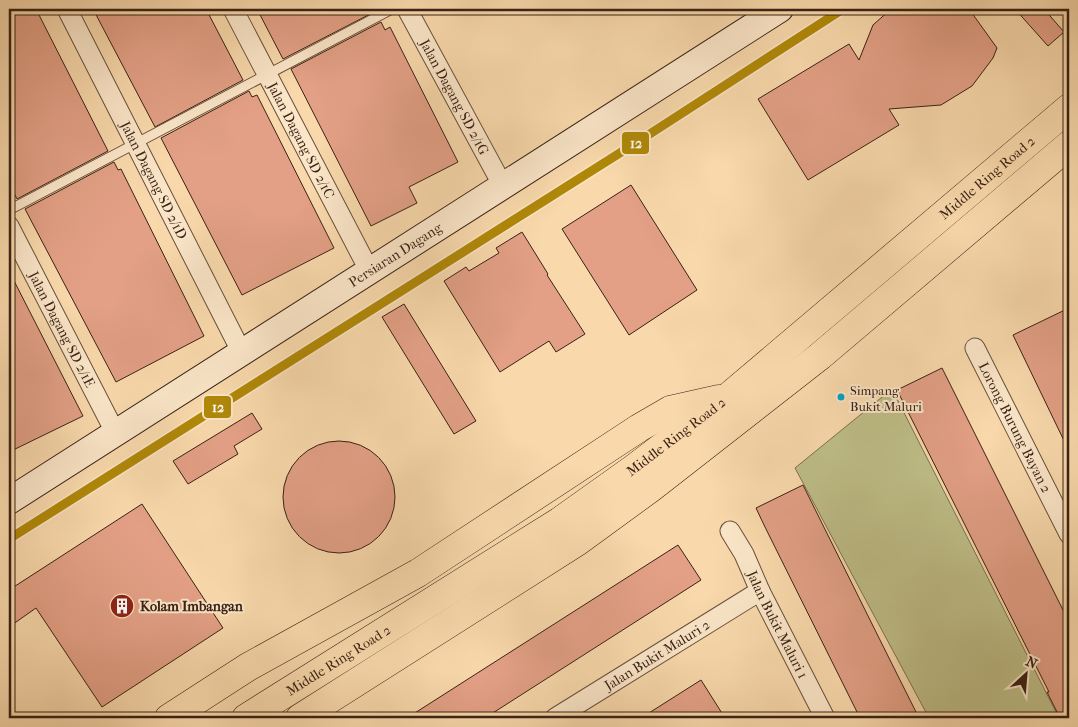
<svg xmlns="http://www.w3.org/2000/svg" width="1078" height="727" viewBox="0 0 1078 727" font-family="'IM FELL French Canon',serif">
<rect width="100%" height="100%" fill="#f9d9ac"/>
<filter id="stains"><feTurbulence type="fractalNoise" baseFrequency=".004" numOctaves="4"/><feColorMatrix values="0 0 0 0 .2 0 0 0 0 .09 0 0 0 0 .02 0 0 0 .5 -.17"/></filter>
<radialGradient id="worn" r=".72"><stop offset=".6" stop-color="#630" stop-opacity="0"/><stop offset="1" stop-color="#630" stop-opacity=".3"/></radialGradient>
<polygon fill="#bfbf89" stroke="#7c704f" points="892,389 1059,718 929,718 795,468"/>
<g fill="#e3a086" stroke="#392215">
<polygon points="9,9 36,9 108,151 17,199 9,183"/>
<polygon points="93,9 206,9 243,80 155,127"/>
<polygon points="257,9 375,9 376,11 283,59"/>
<polygon points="891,9 969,9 997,48 993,58 972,86 941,105 889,109 899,125 808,180 758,99 849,44 859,60 873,25"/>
<polygon points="1015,9 1044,9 1064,32 1048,46"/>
<polygon points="381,22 385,30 390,27 458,162 409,187 417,203 371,226 291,69"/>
<polygon points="249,91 252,97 257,95 334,248 242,295 161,138"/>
<polygon points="114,162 118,170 121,169 204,336 116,382 25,209"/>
<polygon points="631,185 697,290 629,335 562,229"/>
<polygon points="522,232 548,274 547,275 585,334 556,352 549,341 500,372 444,281 466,267 469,271 499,253 496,248"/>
<polygon points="9,271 83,416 9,452"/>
<polygon points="404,304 476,421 454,434 382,317"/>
<polygon points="1069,308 1069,451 1013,335"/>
<polygon points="942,368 1069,622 1069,718 1060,718 1047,692 1049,692 897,390"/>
<polygon points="252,413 262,429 234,446 238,454 188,484 173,461"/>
<circle cx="339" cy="497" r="56"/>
<polygon points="803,485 878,636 919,718 860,718 764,525 756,508"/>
<polygon points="142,504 223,628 102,707 36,608 9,627 9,590"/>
<polygon points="678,545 701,580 485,718 407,718"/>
<polygon points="701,680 725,718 641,718"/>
</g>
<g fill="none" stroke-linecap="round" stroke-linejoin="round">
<g stroke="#69503b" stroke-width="11">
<polyline id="lane" points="9,210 392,9"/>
</g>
<g stroke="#69503b" stroke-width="21">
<g id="street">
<path id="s1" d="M 67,9 L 242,353"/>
<path id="s2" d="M 233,9 L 369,270"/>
<path id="s3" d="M 407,9 L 503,186"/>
<path id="s4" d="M 9,226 L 115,432"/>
<path id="s5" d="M 975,348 L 1069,534"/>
<path id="s6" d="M 730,531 L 744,554 L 760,591 L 825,718"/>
<path id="s7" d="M 555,718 L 760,591"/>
</g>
</g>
<g stroke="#392215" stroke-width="28">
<g id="secondary">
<path id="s8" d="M 9,501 L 780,9"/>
</g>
</g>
<g stroke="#392215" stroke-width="29">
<g id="highway">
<polyline points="169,718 248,667 418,573 639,428 670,410 719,399"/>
<path id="s9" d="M 246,718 L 560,521 L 633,469 L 728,397 L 1069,108"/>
<polyline points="300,718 577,542 651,488 820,356 1069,145"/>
</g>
</g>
<use href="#lane" stroke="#fbe6c9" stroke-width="9"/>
<use href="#street" stroke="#fbe6c9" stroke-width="19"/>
<use href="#secondary" stroke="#fbe6c9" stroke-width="26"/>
<use href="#highway" stroke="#f9d9ac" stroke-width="28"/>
<g stroke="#fbe6c9" stroke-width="12">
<polyline id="metro-1" points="9,539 642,139 843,9"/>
</g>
<use href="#metro-1" stroke="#b08808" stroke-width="9"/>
</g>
<defs>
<g id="building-disc" transform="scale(1.25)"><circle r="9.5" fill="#8f2418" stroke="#fbe6c9"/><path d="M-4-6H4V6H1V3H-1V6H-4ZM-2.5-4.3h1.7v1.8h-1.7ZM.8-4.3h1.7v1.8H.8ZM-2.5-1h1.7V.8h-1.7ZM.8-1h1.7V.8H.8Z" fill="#fff"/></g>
</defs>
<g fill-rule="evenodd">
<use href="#building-disc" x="122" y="606"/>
</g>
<circle fill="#03a2c5" stroke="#fbe6c9" stroke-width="2" cx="841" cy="397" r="4.5"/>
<g text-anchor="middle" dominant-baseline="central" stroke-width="4" stroke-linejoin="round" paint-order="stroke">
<g font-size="13" fill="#392215" stroke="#fbe6c9" text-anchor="start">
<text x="850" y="390">Simpang<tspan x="850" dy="16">Bukit Maluri</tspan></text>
</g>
<g font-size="14" fill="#392215" stroke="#fbe6c9">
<text stroke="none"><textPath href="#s3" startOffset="100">Jalan Dagang SD 2/1G</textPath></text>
<text stroke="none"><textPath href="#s2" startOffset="148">Jalan Dagang SD 2/1C</textPath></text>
<text stroke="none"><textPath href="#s9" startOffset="919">Middle Ring Road 2</textPath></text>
<text stroke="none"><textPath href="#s1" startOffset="192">Jalan Dagang SD 2/1D</textPath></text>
<text stroke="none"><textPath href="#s8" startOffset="458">Persiaran Dagang</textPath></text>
<text stroke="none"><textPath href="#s4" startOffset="116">Jalan Dagang SD 2/1E</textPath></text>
<text stroke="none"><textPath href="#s5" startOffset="89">Lorong Burung Bayan 2</textPath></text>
<text stroke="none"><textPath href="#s9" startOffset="514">Middle Ring Road 2</textPath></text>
<text stroke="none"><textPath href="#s6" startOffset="105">Jalan Bukit Maluri 1</textPath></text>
<text stroke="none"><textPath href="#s7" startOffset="120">Jalan Bukit Maluri 2</textPath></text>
<text stroke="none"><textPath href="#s9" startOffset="109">Middle Ring Road 2</textPath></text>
</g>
<g font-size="14" font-weight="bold" fill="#392215" stroke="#fbe6c9" text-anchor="start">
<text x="140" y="606">Kolam Imbangan</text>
</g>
</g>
<g stroke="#fbe6c9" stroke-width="2">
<rect x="621" y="131" width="29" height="24" rx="5" fill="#b08808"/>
<rect x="203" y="395" width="29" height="24" rx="5" fill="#b08808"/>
</g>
<g font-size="14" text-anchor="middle" font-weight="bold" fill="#fff">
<text x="636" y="148">12</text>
<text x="218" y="412">12</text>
</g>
<rect width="1078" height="727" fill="none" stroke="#f9d9ac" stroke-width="30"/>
<rect x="10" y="10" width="1058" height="707" fill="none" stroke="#392215" stroke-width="2.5"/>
<rect x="15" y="15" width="1048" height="697" fill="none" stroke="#392215"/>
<g transform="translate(1026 674) rotate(26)" stroke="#fbe6c9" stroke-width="4" paint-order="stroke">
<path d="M0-4L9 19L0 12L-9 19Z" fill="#392215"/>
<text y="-8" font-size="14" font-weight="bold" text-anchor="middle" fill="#392215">N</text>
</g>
<rect width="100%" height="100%" filter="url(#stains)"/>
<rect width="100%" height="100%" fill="url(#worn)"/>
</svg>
